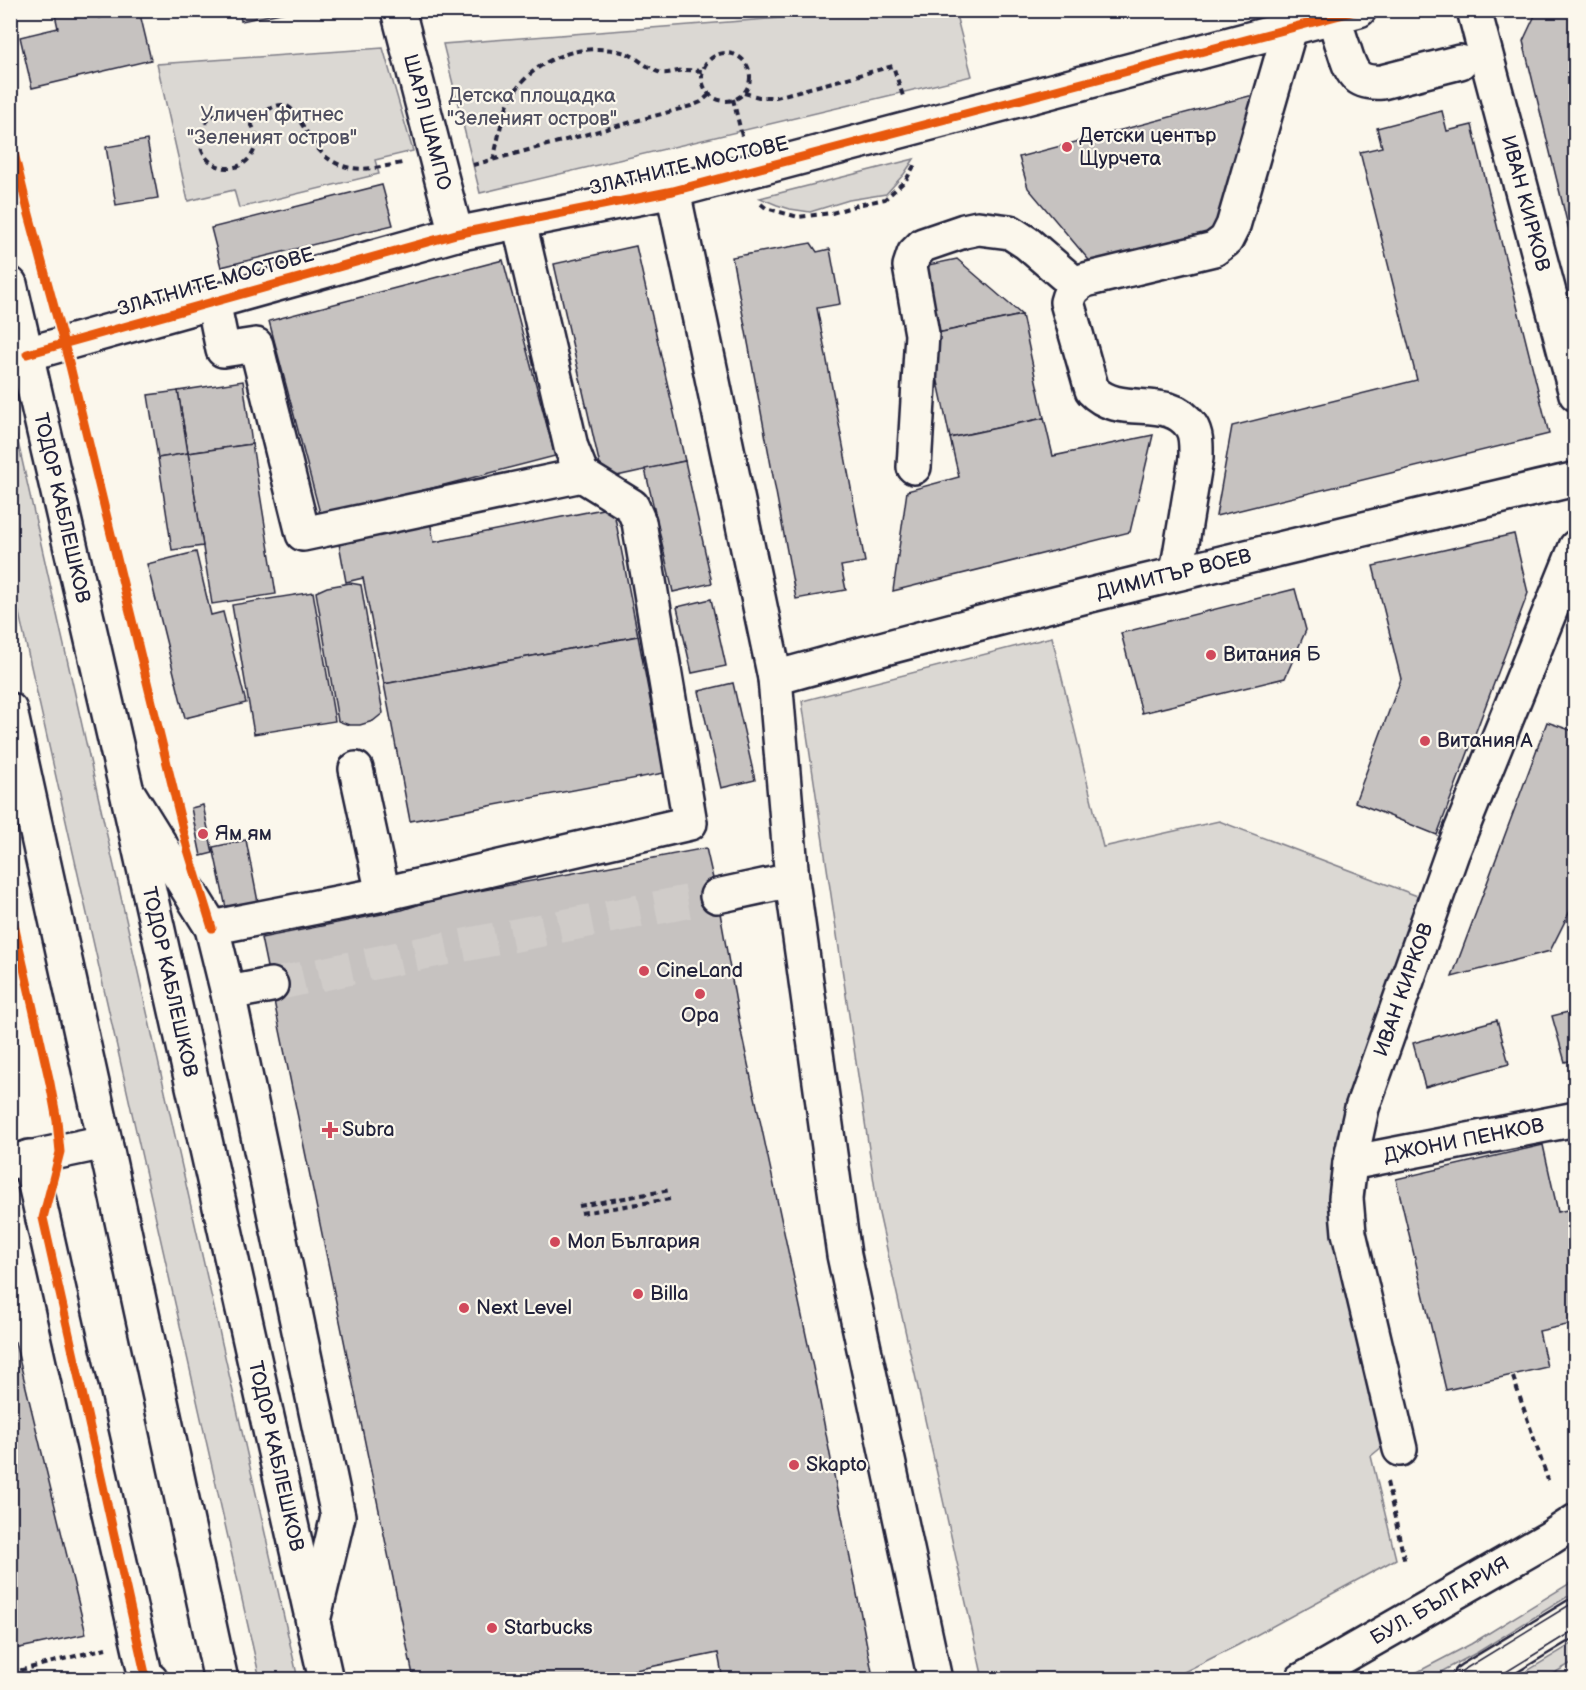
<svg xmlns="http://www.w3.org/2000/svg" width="1586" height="1690" viewBox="0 0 1586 1690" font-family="'Balsamiq Sans',sans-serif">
<rect width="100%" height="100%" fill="#fbf7ec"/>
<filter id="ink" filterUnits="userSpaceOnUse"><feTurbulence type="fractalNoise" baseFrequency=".0167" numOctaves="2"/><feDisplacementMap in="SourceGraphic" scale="12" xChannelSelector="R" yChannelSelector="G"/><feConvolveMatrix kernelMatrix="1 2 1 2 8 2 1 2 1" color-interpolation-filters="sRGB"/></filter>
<g filter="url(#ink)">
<g fill="#dbd8d3" stroke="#7e7d87" stroke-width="1.5">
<polygon points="883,10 955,11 972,76 480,193 443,44"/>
<polygon points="383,48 413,151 375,160 379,174 239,208 234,190 188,201 157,64"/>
<polygon points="914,159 904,174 886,194 849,200 810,212 790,209 777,205 760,198"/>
<polygon points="10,407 298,1679 260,1679 11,578"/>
<polygon points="1052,637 1103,847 1219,821 1428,900 1341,1133 1330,1208 1388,1442 1371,1456 1396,1559 1238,1645 1170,1679 983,1679 878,1209 802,701"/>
<polygon points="1575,1580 1575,1592 1478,1652 1428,1679 1404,1679 1471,1644"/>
<polygon points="1575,1642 1575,1661 1544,1679 1514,1679"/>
</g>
<g fill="#c6c2c0" stroke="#22223b" stroke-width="1.5">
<polygon points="54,10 98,10 99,18 130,10 139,10 151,60 32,88 20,37 58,28"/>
<polygon points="239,10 296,10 241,21"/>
<polygon points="1540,10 1576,10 1576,259 1523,41 1537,11"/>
<polygon points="1253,95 1214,233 1093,265 1028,188 1019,157"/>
<polygon points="1442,111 1447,131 1472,125 1549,434 1216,516 1232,426 1417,380 1360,152 1382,147 1377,128"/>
<polygon points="147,140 158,198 116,205 106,147"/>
<polygon points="382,185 393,225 221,267 211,228"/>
<polygon points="811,243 817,252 830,249 840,304 817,308 865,562 841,566 846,590 796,599 732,257"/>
<polygon points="636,246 685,461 603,479 554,264"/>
<polygon points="957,259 1022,315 928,335 914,268"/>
<polygon points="503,260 555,456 321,517 269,321"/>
<polygon points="1022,315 1044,418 950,438 928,335"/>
<polygon points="243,381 252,444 188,453 178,391"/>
<polygon points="178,391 188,453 158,458 148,395"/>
<polygon points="1044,418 1053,456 1153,435 1130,532 893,591 907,491 959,477 950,438"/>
<polygon points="252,444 276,594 212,604 188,453"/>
<polygon points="188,453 203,546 172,550 158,458"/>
<polygon points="685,461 712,583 673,592 645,469"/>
<polygon points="613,507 638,636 384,684 363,578 346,582 338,538 430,521 434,542"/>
<polygon points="1514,534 1528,593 1437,835 1355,802 1401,679 1373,566"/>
<polygon points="196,552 211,615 223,612 246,703 185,718 147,564"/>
<polygon points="350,583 361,585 383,713 373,721 360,725 349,725 338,721 316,592 327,587"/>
<polygon points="1295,589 1306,630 1285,678 1142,713 1121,633"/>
<polygon points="313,592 335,721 254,734 232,605"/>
<polygon points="711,599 726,666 692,673 677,607"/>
<polygon points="638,636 664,773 410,821 384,684"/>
<polygon points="733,683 755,780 721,788 699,691"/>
<polygon points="1547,722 1576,732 1576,899 1550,951 1452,977"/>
<polygon points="203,805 213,853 201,856 191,808"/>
<polygon points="246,840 258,902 226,908 213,847"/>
<polygon points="706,848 717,896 742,1036 815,1377 873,1677 860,1680 723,1680 718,1653 587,1680 414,1680 261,938 402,910 436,899"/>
<polygon points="1576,1010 1576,1059 1565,1062 1552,1016"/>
<polygon points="1497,1020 1509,1064 1425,1087 1413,1043"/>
<polygon points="1543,1145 1558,1212 1576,1208 1576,1323 1539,1331 1547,1367 1446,1390 1396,1179"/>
<polygon points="15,1342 86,1634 10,1650 10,1343"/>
</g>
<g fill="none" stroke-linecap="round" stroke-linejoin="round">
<polyline stroke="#d0ccc9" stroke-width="33" stroke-dasharray="33 16" stroke-linecap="butt" points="271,985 403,957 717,896"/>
<g stroke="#22223b" stroke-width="38">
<g id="minor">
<path id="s1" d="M 398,10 L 456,234"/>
<path id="s2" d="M 1474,10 L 1576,394"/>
<path d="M 1334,17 C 1337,28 1340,38 1344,49 C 1351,72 1355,84 1382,82 L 1460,62"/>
<polyline points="673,191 775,678 792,880 844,1255 935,1680"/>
<polyline points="213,301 223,350 256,345 303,534 582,475"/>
<polyline points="27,354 456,234 673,191 1359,10"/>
<polyline points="914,467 922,334 910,266 914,254 923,245 964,231 978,228 1010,232 1027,243 1076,285"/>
<path d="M 1177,573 L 1196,458 C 1196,448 1197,435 1191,426 C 1168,392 1120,420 1092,390 L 1067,302 C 1070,290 1075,286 1085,280 L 1214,249 L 1226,240 L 1233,226 L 1290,29"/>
<path id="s3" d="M 775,678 C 1040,604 1308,542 1576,479"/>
<polyline points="356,769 383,894"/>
<polyline points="130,796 212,928 228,993 338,1516 313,1621"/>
<polyline points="717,896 792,880"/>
<polyline points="212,928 230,924 383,894 690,823 639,522 632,506 582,475 571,447 519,222"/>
<polyline points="228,993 271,985"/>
<polyline points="29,1157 146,1678 151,1680"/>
<polyline points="10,1162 105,1142"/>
<path id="s4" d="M 1350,1163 L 1576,1119"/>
<path id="s5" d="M 1400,1449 L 1349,1233 L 1346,1198 L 1350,1163 L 1362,1108 L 1452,853 L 1576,547"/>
<polyline points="1470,1680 1576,1616"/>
</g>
</g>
<g stroke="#22223b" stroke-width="38">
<g id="major">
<path id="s6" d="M 10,284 L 127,792 L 326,1680"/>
<polyline points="10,710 105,1142 221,1680"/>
<path id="s7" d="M 1302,1680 L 1550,1538 L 1576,1521"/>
</g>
</g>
<g stroke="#22223b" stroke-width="4" stroke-dasharray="6 4.5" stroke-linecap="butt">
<circle cx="726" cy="77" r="24"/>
<polyline points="744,93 759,97 776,97 893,66 903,96"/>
<polyline points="733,99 742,136"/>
<circle cx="228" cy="140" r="28"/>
<path d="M 251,123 C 260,117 271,104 283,105 C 291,106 295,113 299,120 C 306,130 312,142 320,151 C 343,176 372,169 402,163"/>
<path d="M 493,160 C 498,143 500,123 507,106 C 526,62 576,41 622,52 C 637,55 647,70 662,73 C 670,74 678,70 685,70 C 691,70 698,71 703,71"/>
<polyline points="473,165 691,106 701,102 710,94"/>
<polyline points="761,204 766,208 798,217 832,213 858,205 885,199 906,180 915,164"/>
<polyline points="10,943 18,941"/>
<polyline points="579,1206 670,1190"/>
<polyline points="581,1213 670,1199"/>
<polyline points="1513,1377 1548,1480"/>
<polyline points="1387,1482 1405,1563"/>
<polyline points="10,1673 106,1648"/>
</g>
<use href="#minor" stroke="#fbf7ec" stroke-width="33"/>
<use href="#major" stroke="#fbf7ec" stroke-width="33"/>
<g stroke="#22223b" stroke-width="1.5">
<polyline points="1447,1680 1576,1601"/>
<polyline points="1493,1680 1576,1629"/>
</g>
<g stroke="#fbf7ec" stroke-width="13">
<g id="cycleway">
<polyline points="10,136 27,207 70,366 188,850 212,928"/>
<polyline points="27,354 456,234 673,191 1359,10"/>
<polyline points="10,907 50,1083 57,1121 60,1152 43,1218 146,1678 145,1680"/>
</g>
</g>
<use href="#cycleway" stroke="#e8590c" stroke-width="9"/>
</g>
</g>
<g fill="#d1495b" stroke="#fbf7ec" stroke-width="2">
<circle cx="1067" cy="147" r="6"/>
<circle cx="1211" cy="655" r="6"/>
<circle cx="1425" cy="741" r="6"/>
<circle cx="203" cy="834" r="6"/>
<circle cx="644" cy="971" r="6"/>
<circle cx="700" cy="994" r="6"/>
<path d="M327 1121h6v6h6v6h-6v6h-6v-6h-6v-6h6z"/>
<circle cx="555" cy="1242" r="6"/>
<circle cx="638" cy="1294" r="6"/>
<circle cx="464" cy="1308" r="6"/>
<circle cx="794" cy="1465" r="6"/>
<circle cx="492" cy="1628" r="6"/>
</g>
<g text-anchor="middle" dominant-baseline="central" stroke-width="4.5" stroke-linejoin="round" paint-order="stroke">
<g font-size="20" fill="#505061" stroke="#fbf7ec">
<text x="532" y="96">Детска площадка<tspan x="532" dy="23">"Зеленият остров"</tspan></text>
<text x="272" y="115">Уличен фитнес<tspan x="272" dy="23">"Зеленият остров"</tspan></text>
</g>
<g font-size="20" fill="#22223b" stroke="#fbf7ec">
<text stroke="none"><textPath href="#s1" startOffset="116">ШАРЛ ШАМПО</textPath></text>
<text transform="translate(689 166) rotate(-13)">ЗЛАТНИТЕ МОСТОВЕ</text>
<text stroke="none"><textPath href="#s2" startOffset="200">ИВАН КИРКОВ</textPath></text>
<text transform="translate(216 282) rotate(-16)">ЗЛАТНИТЕ МОСТОВЕ</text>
<text stroke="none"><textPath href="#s6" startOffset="230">ТОДОР КАБЛЕШКОВ</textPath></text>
<text stroke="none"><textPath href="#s3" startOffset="412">ДИМИТЪР ВОЕВ</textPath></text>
<text stroke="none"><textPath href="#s6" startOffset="716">ТОДОР КАБЛЕШКОВ</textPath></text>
<text stroke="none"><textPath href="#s5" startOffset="474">ИВАН КИРКОВ</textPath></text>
<text stroke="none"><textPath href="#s4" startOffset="116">ДЖОНИ ПЕНКОВ</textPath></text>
<text stroke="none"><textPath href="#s6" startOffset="1202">ТОДОР КАБЛЕШКОВ</textPath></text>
<text stroke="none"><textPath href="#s7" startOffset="159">БУЛ. БЪЛГАРИЯ</textPath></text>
</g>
<g font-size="20" fill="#22223b" stroke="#fbf7ec" text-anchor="start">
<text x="1079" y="136">Детски център<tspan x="1079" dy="23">Щурчета</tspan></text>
<text x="1223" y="655">Витания Б</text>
<text x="1437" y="741">Витания А</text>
<text x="215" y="834">Ям ям</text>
<text x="656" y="971">CineLand</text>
<text x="700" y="1016" text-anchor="middle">Opa</text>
<text x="342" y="1130">Subra</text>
<text x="567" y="1242">Мол България</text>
<text x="650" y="1294">Billa</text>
<text x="476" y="1308">Next Level</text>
<text x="806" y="1465">Skapto</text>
<text x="504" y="1628">Starbucks</text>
</g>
</g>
<rect width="1586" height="1690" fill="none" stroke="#fbf7ec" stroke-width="36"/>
<rect x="18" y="18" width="1550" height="1654" fill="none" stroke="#22223b" stroke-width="2" filter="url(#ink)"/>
</svg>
